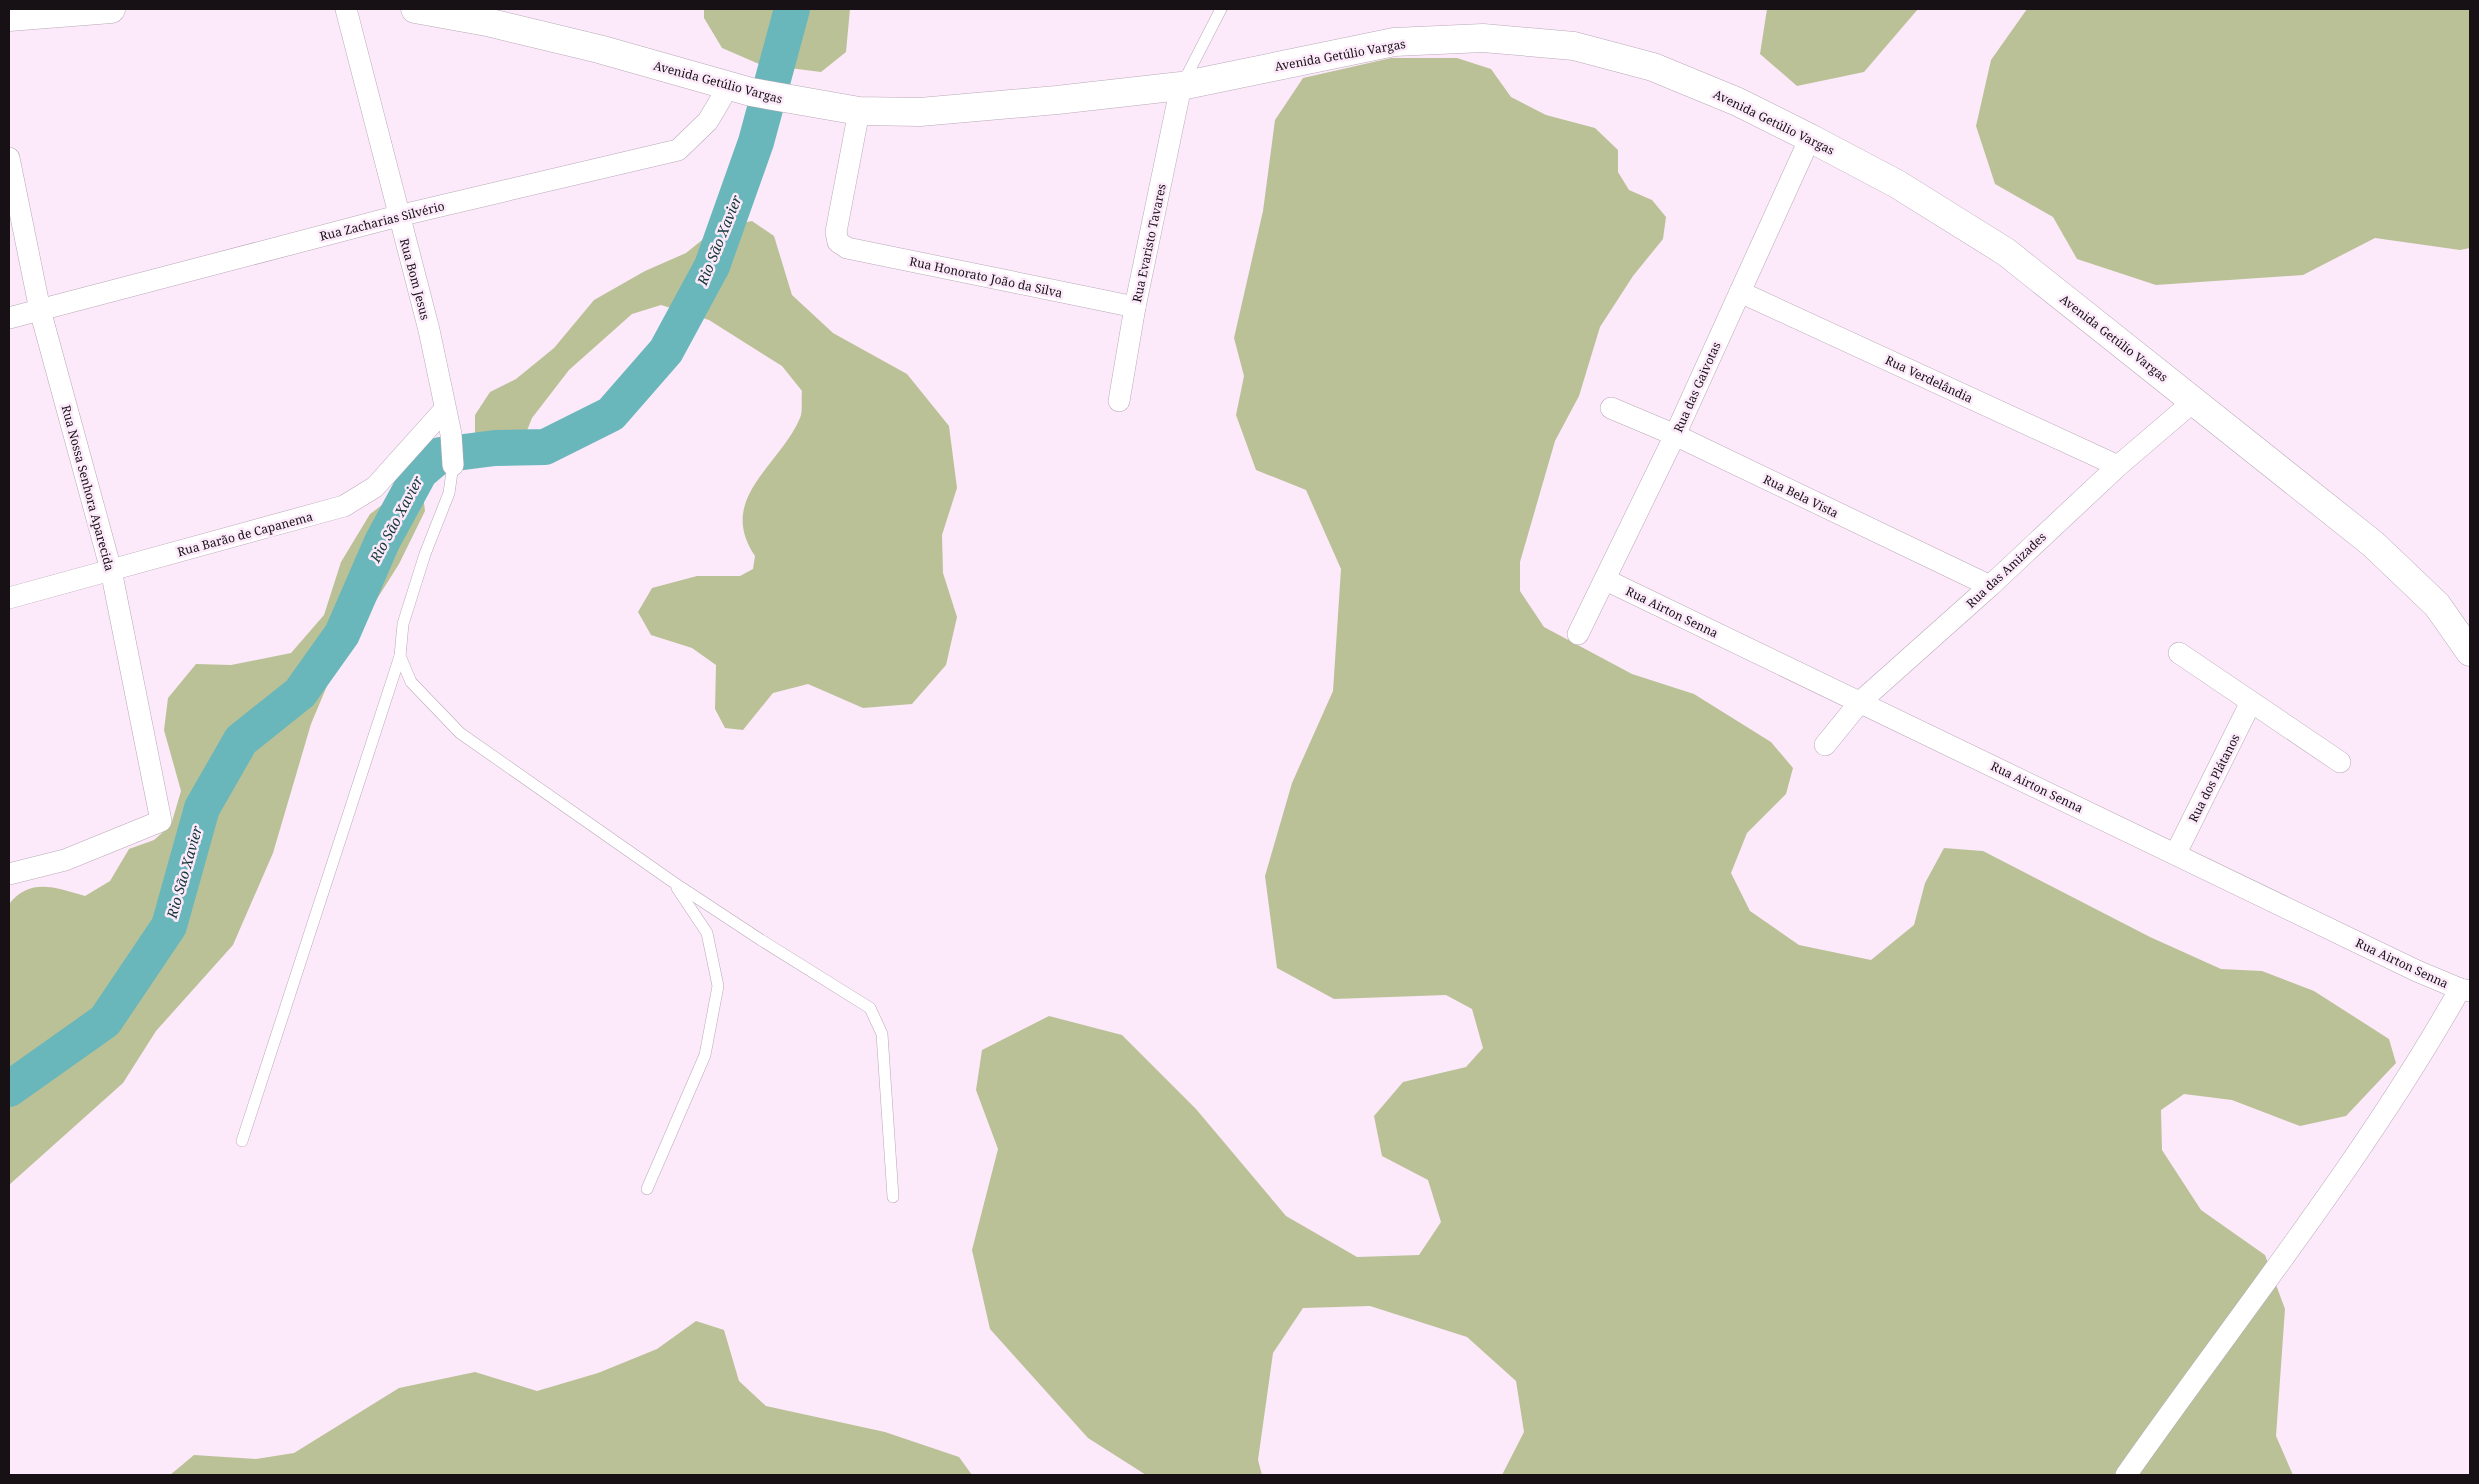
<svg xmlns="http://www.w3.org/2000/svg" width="2479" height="1484" viewBox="0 0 2479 1484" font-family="'Noto Serif',serif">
<rect width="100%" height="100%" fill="#fceafa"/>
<g fill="#bbc197">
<polygon points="704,9 850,9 846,52 821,72 759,64 722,48 704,18"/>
<polygon points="1767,9 1918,9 1864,72 1797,86 1760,54"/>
<polygon points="2027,9 2470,9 2470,248 2460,250 2375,238 2303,275 2156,285 2077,259 2053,217 1995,184 1976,126 1991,60"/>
<polygon points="1391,58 1457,58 1491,69 1511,97 1546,115 1595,128 1618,150 1618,172 1629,190 1652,200 1666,217 1663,239 1633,276 1600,327 1579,396 1555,441 1520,562 1520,591 1544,627 1632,674 1694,694 1771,742 1793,768 1786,794 1747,833 1731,873 1750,911 1799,945 1871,960 1914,925 1925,883 1944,848 1983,851 2150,937 2221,969 2262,971 2314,991 2389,1039 2396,1063 2346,1116 2300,1126 2232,1100 2184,1094 2161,1110 2162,1150 2201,1210 2265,1255 2285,1309 2276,1436 2293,1475 1502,1475 1524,1432 1516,1381 1467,1337 1370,1306 1303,1308 1273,1353 1258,1460 1262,1475 1146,1475 1088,1438 990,1329 972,1250 998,1149 976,1090 982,1050 1049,1016 1122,1035 1196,1109 1286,1216 1357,1257 1419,1255 1441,1222 1428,1180 1382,1156 1374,1116 1403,1082 1466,1067 1483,1048 1472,1009 1446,995 1334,999 1277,968 1265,876 1292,783 1333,691 1341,569 1306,490 1256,470 1236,415 1244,376 1234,338 1263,211 1275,120 1303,78"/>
<path d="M 752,221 L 774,236 L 792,295 L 833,333 L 907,374 L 949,426 L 957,488 L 942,535 L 943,573 L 957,617 L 946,665 L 912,704 L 863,708 L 808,684 L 773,693 L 743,730 L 725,728 L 715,709 L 716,665 L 692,648 L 651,635 L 638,612 L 652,588 L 697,576 L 740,576 L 753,569 L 755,556 C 716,498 780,466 800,418 C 803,411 801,399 802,391 L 782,366 L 709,320 L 661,305 L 632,314 L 569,370 L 532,418 L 516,458 L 501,464 L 485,458 L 475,437 L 475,415 L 490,392 L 516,379 L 554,348 L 594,300 L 645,271 L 686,253 L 717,228 Z"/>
<path d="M 402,490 L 423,495 L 425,511 L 399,564 L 337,662 L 311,724 L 273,853 L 233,945 L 156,1031 L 123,1083 L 9,1185 L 9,904 C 31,877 56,888 85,896 L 110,881 L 129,849 L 154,840 L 171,825 L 181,791 L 164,730 L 168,698 L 196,664 L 231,665 L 291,653 L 324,615 L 341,562 L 370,514 Z"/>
<polygon points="696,1321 724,1330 739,1381 766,1406 885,1432 959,1457 972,1475 170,1475 194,1455 256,1459 294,1453 399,1388 475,1372 537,1391 598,1373 657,1349"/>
</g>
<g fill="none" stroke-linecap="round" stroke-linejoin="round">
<polyline stroke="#6ab7bb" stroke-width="36" points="9,1089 105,1021 169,926 202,808 241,740 300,693 342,634 382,542 420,472 440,455 495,448 545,447 611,414 666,351 712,266 756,142 792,9"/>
<g stroke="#b9a9b8" stroke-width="12">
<g id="lane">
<polyline points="1183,83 1221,9"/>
<polyline points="453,465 449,493 425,554 403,624 400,656 411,682 460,733 673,882 761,940 870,1008 882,1034 893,1197"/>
<polyline points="242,1141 400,656"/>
<polyline points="647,1189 705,1055 718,986 707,933 677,888"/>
</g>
</g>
<g stroke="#b9a9b8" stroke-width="22">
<g id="street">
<polyline points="346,9 429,330 451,434 453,465"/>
<polyline points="859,111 836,232 838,242 847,248 1135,307"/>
<polyline points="9,158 40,310 111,570 161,821 65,860 9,874"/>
<polyline points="1740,292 2118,466"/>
<polyline points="9,318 398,216 678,150 708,121 728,87"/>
<polyline points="1119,401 1135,307 1181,86"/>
<polyline points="1611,408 1675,435 1990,586"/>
<polyline points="1606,580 2417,971 2460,989 2470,991"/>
<polyline points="9,598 344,506 375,487 445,409"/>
<polyline points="1578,634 1675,435 1810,138"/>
<polyline points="2179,653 2340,762"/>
<polyline points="1825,745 1860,702 1990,586 2118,466 2194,401"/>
<polyline points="2176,853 2251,702"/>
<path d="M 2126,1475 C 2239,1314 2363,1161 2460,989"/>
</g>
</g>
<g stroke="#b9a9b8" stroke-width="29">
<g id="secondary">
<polyline points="415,9 487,22 599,49 751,92 859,111 920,112 1057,100 1181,86 1394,42 1483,38 1574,46 1653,67 1738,102 1810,138 1897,184 2006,252 2373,544 2437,605 2470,652"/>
<polyline points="9,17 111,9"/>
</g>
</g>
<use href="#lane" stroke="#fff" stroke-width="11"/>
<use href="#street" stroke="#fff" stroke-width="21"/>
<use href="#secondary" stroke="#fff" stroke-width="28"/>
</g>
<g text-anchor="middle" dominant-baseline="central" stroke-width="5" stroke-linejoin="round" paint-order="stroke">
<g font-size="12" fill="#171116" stroke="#fceafa">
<text transform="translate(1340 55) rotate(-10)">Avenida Getúlio Vargas</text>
<text transform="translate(718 82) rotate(15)">Avenida Getúlio Vargas</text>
<text transform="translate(1774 122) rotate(26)">Avenida Getúlio Vargas</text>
<text transform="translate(382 221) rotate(-14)">Rua Zacharias Silvério</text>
<text transform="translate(1149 243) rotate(-78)">Rua Evaristo Tavares</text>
<text transform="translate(986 277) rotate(12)">Rua Honorato João da Silva</text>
<text transform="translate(415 279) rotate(75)">Rua Bom Jesus</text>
<text transform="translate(2114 338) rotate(38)">Avenida Getúlio Vargas</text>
<text transform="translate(1929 379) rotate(25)">Rua Verdelândia</text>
<text transform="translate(1697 387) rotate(-66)">Rua das Gaivotas</text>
<text transform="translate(88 488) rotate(75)">Rua Nossa Senhora Aparecida</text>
<text transform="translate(1801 496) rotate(26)">Rua Bela Vista</text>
<text transform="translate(245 534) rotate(-15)">Rua Barão de Capanema</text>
<text transform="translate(2006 570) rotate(-43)">Rua das Amizades</text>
<text transform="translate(1672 612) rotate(26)">Rua Airton Senna</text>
<text transform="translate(2214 778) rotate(-63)">Rua dos Plátanos</text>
<text transform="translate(2037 787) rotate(26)">Rua Airton Senna</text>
<text transform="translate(2402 963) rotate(25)">Rua Airton Senna</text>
</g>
<g font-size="14" font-style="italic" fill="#103638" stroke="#fceafa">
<text transform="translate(719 240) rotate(-68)">Rio São Xavier</text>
<text transform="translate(396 519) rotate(-62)">Rio São Xavier</text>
<text transform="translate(184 872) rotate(-74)">Rio São Xavier</text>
</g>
</g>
<rect width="2479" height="1484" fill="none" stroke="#171116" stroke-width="20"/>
</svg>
